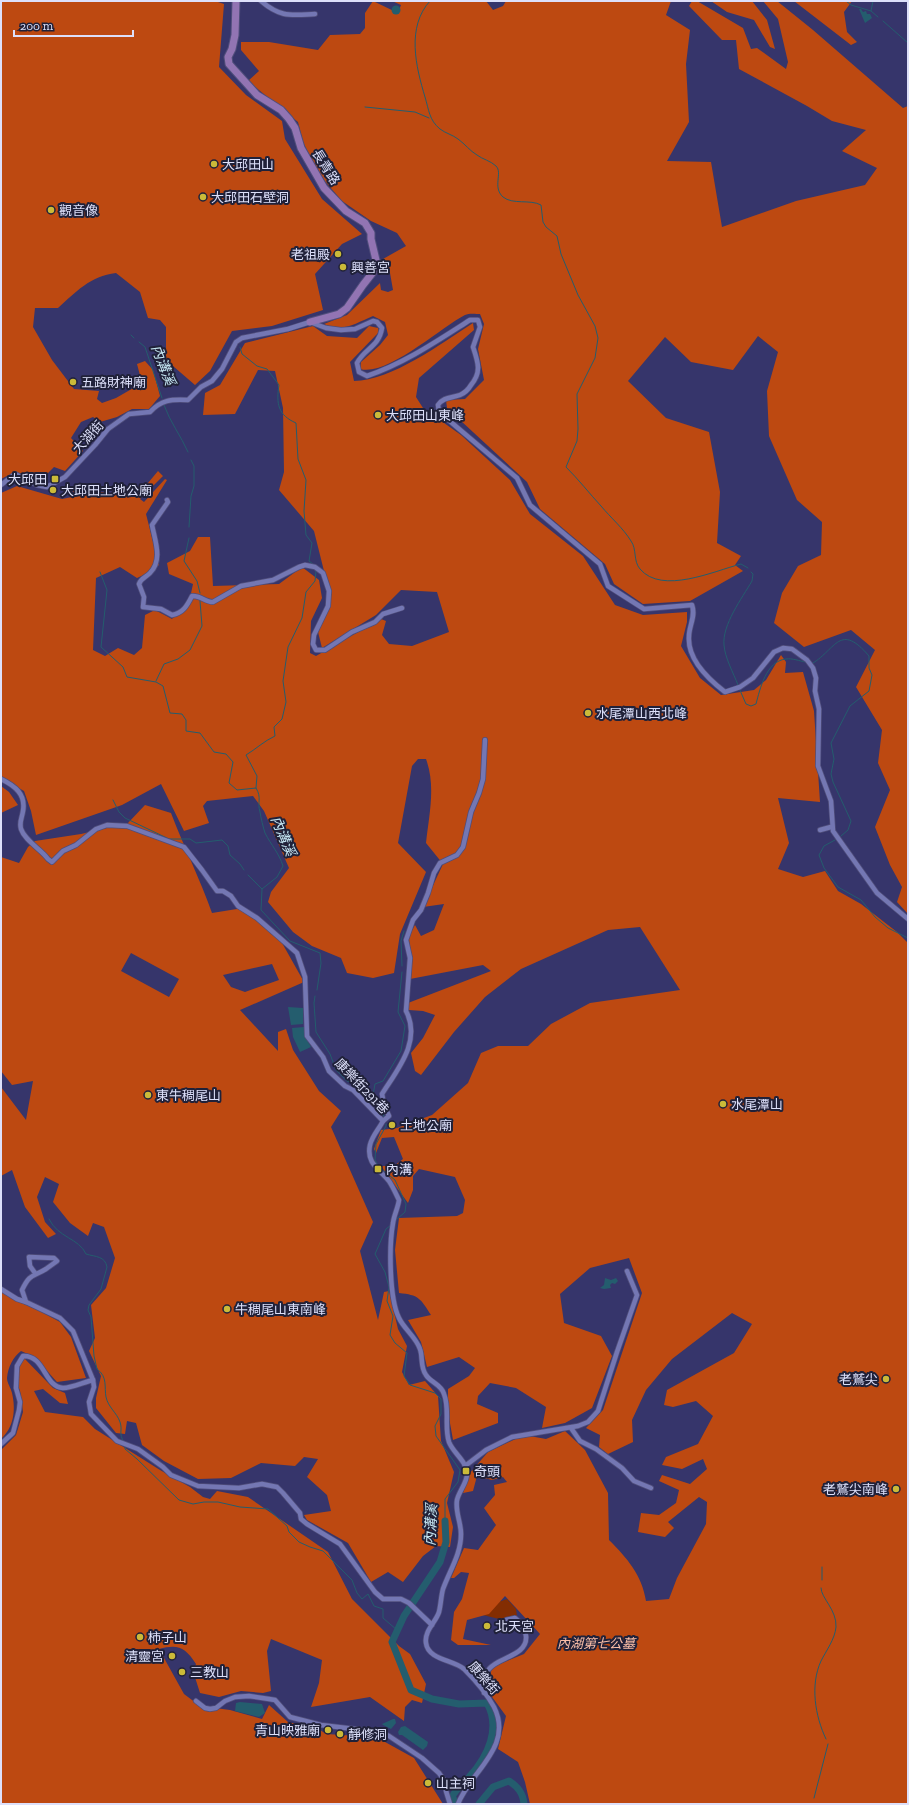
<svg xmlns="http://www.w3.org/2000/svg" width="909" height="1805" viewBox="0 0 909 1805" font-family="'Zilla Slab','Noto Sans TC',serif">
<rect width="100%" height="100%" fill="#36356b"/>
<polygon fill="#832d02" points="507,1599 516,1609 517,1616 503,1620 471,1612"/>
<g fill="#bd4911" fill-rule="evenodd">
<path d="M 1,1 L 215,1 L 224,4 L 219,67 L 246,95 L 282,121 L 285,139 L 322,199 L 362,234 L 342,244 L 315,274 L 323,310 L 272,326 L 232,331 L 210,371 L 195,385 L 166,360 L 166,327 L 160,320 L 148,318 L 140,292 L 116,273 C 90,276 76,292 58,308 L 35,308 L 33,327 L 52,360 L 74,389 L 99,391 L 97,399 L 102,403 L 116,398 L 142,383 L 137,364 L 145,361 L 153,370 L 160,396 L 149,409 L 132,409 L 117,417 L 100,422 L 93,417 L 81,422 L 71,438 L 83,451 L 65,471 L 54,467 L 41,480 L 15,472 L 1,479 Z"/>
<path d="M 373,1 L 398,13 L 401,5 L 392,1 L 486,1 L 493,10 L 503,6 L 506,1 L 671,1 L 666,15 L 690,30 L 686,64 L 689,122 L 667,161 L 711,162 L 722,227 L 796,201 L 865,185 L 877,168 L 842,151 L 866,130 L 832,121 L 807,106 L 739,69 L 736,40 L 722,40 L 689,6 L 692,1 L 697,1 L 743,28 L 751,49 L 757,48 L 786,69 L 788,62 L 778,19 L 763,1 L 777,1 L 813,30 L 903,108 L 908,106 L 908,914 L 897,902 L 902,887 L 890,865 L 875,827 L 890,790 L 878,763 L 882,730 L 856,687 L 875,650 L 851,630 L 804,647 L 774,623 L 782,593 L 798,566 L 821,555 L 822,522 L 797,500 L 769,436 L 767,391 L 778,352 L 758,336 L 733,370 L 691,362 L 665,337 L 628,381 L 666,418 L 709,432 L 720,492 L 717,543 L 741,556 L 735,565 L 743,571 L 690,601 L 643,604 L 614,584 L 605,564 L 540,509 L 527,482 L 447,408 L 446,400 L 465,399 L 484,380 L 478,349 L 484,324 L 480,314 C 476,314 469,313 465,315 C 441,327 387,377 360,369 L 361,362 L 380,345 L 388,335 L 385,322 L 373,316 C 356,323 343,333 324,324 L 347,315 L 380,283 L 381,290 L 388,292 L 393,290 L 390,273 L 379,274 L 383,259 L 406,246 L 397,233 L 371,221 L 342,201 L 318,173 L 303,142 L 298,122 L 248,81 L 259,71 L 241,50 L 241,42 L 269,42 L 318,50 L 330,35 L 360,34 L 365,28 L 365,13 Z"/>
<polygon points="711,1 752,1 767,20 775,49 770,47 754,20 727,12"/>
<polygon points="794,1 852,1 844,12 847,32 857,42 851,45"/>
<path d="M 473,323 L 474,330 L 419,378 L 416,397 L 423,408 L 461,435 L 510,480 L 530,514 L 583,556 L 615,605 L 643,615 L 687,612 L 687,622 L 681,646 L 700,678 L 721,695 L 754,690 L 766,680 L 781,655 L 786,662 L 785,673 L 803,672 L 814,711 L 820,802 L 778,798 L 789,843 L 778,869 L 803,877 L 825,871 L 838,891 L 861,904 L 897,932 L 908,943 L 908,1804 L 530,1804 L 525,1782 L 518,1762 L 498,1749 L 506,1716 L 487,1690 L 492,1667 L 524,1654 L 540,1634 L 505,1596 L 489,1614 L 467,1620 L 463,1639 L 491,1645 L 458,1645 L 451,1640 L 454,1612 L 462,1599 L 469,1573 L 461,1572 L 454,1578 L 451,1578 L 464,1548 L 478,1550 L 496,1525 L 484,1508 L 495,1495 L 494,1485 L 507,1482 L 503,1477 L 492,1480 L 477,1476 L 473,1491 L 463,1493 L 469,1474 L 488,1452 L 524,1435 L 546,1439 L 565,1431 L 585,1450 L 608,1493 L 609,1540 C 627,1558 642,1575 646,1601 L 669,1599 L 677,1578 L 706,1524 L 707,1502 L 699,1497 L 668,1522 L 674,1528 L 665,1537 L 638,1532 L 641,1513 L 659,1515 L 676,1503 L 679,1490 L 659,1481 L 662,1475 L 690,1484 L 707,1469 L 703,1459 L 682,1469 L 662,1465 L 666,1457 L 698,1444 L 713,1416 L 696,1401 L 673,1407 L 664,1405 L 667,1390 L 734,1353 L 752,1324 L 732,1313 L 672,1359 L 646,1390 L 632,1420 L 633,1442 L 608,1454 L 599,1447 L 600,1435 L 586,1428 L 603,1410 L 642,1293 L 629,1258 L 590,1268 L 560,1294 L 564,1323 L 601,1336 L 612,1356 L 592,1408 L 565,1423 L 542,1428 L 546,1407 L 516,1388 L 490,1383 L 478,1396 L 477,1404 L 498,1413 L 498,1423 L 453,1440 L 448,1412 L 448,1389 L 469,1376 L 475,1368 L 459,1357 L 427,1367 L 421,1342 L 408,1320 L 431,1315 C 420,1298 419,1295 399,1293 L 395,1250 L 399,1218 L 457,1216 L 463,1213 L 465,1200 L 455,1177 L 419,1169 L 413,1176 L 413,1190 L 408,1203 L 381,1166 L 394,1166 L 403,1159 L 394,1137 L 382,1138 L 376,1153 L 374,1149 L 381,1130 L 397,1128 L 432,1115 L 468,1083 L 481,1053 L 498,1046 L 528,1046 L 551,1024 L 590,1003 L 680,990 L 640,927 L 608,930 L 521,969 L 485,997 L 454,1032 L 421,1075 L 415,1071 L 411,1053 L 423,1038 L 435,1015 L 423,1011 L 409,1010 L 408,1003 L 491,971 L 483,965 L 410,979 L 409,936 L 415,925 L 421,936 L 434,930 L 444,904 L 423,907 L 443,864 L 426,843 C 429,815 436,786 426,759 L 418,759 L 412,766 L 398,843 L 426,872 L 400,934 L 394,973 L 373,978 L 347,973 L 341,958 L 312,946 L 293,932 L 268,902 L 271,892 L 289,868 L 264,811 L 253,796 L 207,801 L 203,806 L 209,823 L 184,831 L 161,784 L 122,805 L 36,835 L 31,811 L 24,791 L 1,778 L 1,493 L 17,486 L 62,499 L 77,496 L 69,487 L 119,495 L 148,483 L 158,471 L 163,476 L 140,499 L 144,502 L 165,479 L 167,480 L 146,514 L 159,565 L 150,572 L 137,578 L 120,567 L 96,578 L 93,650 L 105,656 L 118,648 L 134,655 L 142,648 L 145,615 L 155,610 L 172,619 L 190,598 L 193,584 L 169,574 L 167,563 L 190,551 L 198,537 L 210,537 L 213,586 L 279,584 L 302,567 L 319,580 L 322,598 L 311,621 L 310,653 L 316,656 L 381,619 L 386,621 L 382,635 L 389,644 L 412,646 L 449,632 L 437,592 L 401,590 L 376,615 L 322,648 L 318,632 L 330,595 L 314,531 L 279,490 L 284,472 L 283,408 L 275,371 L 258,370 L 235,414 L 203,415 L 205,393 L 220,385 L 245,343 L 313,326 L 327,336 L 357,338 L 369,326 L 378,328 L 379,332 L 350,362 L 354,381 C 391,381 442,343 473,323 Z"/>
<polygon points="1,786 9,792 18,805 1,813"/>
<path d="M 145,805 L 171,813 C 184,847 200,879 212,913 L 243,908 L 277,934 L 304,982 L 240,1010 L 278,1051 L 278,1032 L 286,1029 L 293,1050 L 319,1091 L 341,1111 L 331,1127 L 373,1222 L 360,1251 L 378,1320 L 384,1292 L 389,1291 L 398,1329 L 407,1346 L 402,1372 L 409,1385 L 425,1381 L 438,1396 L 441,1441 L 454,1472 L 447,1503 L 453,1527 L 450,1547 L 436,1546 L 423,1556 L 403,1582 L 388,1572 L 371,1582 L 348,1543 L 307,1520 L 304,1515 L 331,1511 L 327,1495 L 307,1477 L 318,1459 L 304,1457 L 295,1466 L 261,1463 L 231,1478 L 198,1479 L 164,1461 L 142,1445 L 136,1423 L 127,1421 L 125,1434 L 116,1433 L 96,1408 L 96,1398 L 101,1376 L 89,1351 L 95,1338 L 91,1305 L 106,1288 L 115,1258 L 104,1227 L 93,1223 L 88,1236 L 70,1223 L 53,1202 L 59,1184 L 45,1177 L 37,1197 L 45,1222 L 56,1234 L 48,1238 L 25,1207 L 12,1170 L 1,1176 L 1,1087 L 26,1120 L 33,1081 L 12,1085 L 1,1071 L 1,857 L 19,863 L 28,847 L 35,841 L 81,834 L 128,823 ZM 131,953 L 179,979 L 169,997 L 121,971 ZM 272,964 L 279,980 L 245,992 L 231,987 L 223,975 Z"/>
<path d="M 1,1290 L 60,1322 L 71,1337 L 86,1378 L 57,1382 C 46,1370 37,1357 21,1351 C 13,1357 8,1367 7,1378 C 7,1383 11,1388 12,1393 C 16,1410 14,1427 1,1439 Z"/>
<path d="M 24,1358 L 53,1388 L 65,1393 L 68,1404 L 60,1403 L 43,1389 L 34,1391 L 45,1412 L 83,1417 L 95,1429 L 160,1470 L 190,1487 L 203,1497 L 210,1499 L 217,1491 L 248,1497 L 328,1552 L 352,1599 L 399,1646 L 410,1654 L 426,1684 L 422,1703 L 412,1700 L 405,1707 L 404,1721 L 370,1697 L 311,1707 L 319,1683 L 322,1660 L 271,1639 L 267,1651 L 271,1691 L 263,1693 L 241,1691 L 219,1697 L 200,1693 L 193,1671 L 196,1664 C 185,1647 178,1644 159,1649 L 184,1694 L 200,1706 L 230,1710 L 262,1719 L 269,1705 L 288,1722 L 320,1730 L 326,1734 L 376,1737 L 414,1758 L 443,1804 L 1,1804 L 1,1450 L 16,1435 L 23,1412 L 20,1391 L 15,1379 L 16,1370 Z"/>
</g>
<g fill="#245d6e">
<circle cx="396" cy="10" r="4.5"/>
<polygon points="859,9 861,9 863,12 866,11 867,14 870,14 872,18 865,23"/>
<polygon points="288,1007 303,1008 303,1024 291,1025"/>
<polygon points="304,1027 304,1034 311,1047 300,1052 293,1037 292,1028"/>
<polygon points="605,1278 611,1280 616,1278 618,1281 615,1284 612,1283 610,1285 611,1288 604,1289 600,1288 604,1285"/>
<polygon points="240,1702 262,1704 265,1713 259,1717 235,1711 236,1703"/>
<polygon points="393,1719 395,1719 396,1723 391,1729 383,1725 382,1724"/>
<polygon points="405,1726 428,1742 427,1746 423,1750 402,1735 399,1735 398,1732 401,1727"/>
</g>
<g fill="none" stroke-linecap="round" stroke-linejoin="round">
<g stroke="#245d6e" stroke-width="1">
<path d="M 430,1 C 406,27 416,67 425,97 C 429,110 429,120 440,129 C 445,133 453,135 458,139 C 465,144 470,151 477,155 C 482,159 491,161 496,166 C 503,173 492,187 503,197 C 513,205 530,199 541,205 L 543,222 L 546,227 L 557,236 L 561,254 L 578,295 L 595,326 L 598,338 L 595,358 L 577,394 L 578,429 L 577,441 L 566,467 C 579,480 589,493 601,506 C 611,518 623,528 631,541 C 637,549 633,561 640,569 C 662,595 714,571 741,564 L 748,568"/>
<polyline points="846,1 851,5 871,11"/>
<polyline points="873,1 871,11 878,17"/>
<polyline points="883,21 908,43"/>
<polyline points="365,107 415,112 429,118"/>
<polyline points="131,335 134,338"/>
<polyline points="139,342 145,347 162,398"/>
<path d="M 240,347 L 242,354 L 257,366 L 267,369 L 279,385 C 276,404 278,415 296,423 L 298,459 L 306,480 L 304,511 L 306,535 L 312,543 L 309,561 L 313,564"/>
<path d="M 164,405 C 170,422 181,436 188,452"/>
<polyline points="189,527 191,496 194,486 194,466 191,460"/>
<polyline points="189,538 184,561 197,581 200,593"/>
<path d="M 100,572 L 107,590 L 101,647 L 123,667 L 127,677 L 156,682 L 163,686 L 170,713 L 182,714 L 186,720 L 186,731 L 200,733 L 214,752 L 226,754 L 233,762 L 229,783 L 237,790 L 256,788 C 262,798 257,802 260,812 C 261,818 263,827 265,833 C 271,845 279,853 283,866 L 277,877 L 262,889 L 261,910 L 290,941 L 320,953 L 321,963 L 317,990"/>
<path d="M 813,663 C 836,649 840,622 869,656 L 869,668 L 872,675 L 869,691 L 850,706 L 831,743 L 834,759 L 831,774 L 833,782 L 851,821 L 848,830 L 841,836"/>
<polyline points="156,681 164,664 178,659 190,650 202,626 200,601"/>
<path d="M 738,685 C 733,672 725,658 724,645 C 722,625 742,598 752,581 L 753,574 L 751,572"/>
<path d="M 739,688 L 746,704 L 751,706 L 756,704 C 760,689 766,661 786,659 C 792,658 800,661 805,662"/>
<path d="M 256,788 L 257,776 L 246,755 C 256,749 264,741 275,736 L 274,727 L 282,719 L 286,702 L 283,681 L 288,647 L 302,618 L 306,592 L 315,581 L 316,571"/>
<polyline points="113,800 119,812 125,818 169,839 190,839 196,843 222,840 228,846 230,855 240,864 244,870"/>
<polyline points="835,840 824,846 819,855 824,868 838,887 861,900 875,917 888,928 908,938"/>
<polyline points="248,875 262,889"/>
<polyline points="402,966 401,941 404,931"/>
<polyline points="315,996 314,1003 316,1032 330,1054 336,1070 347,1081 368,1089 382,1109 384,1117"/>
<polyline points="373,1095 375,1084 383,1081 401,1051 405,1026 398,1012 402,972"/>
<polyline points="386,1124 386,1126 376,1144 375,1160 379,1167 395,1180 406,1204 405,1212 396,1220"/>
<path d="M 49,1219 C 58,1238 79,1238 86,1254 C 96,1257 105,1256 107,1267 L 101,1289 L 89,1305 L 88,1310 L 91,1317 L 94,1356 L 97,1369 C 108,1377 104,1387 106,1397 C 108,1407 117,1413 120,1422 C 123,1431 118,1433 124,1442"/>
<polyline points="391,1225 386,1229 375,1254 385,1272 389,1287 387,1301 393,1316 390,1335 395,1343 407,1353 404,1376 410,1385 435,1393 441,1399 441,1414 435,1426 436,1436 460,1470 458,1482 445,1499 445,1521"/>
<polyline points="125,1445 125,1449 137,1459 179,1500 193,1504 204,1502 218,1502 240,1507 268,1509 287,1526 289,1532 299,1542 310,1547 323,1551 352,1580 357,1593 362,1599 368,1594 374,1606 383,1609 383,1618 397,1630"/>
<polyline points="822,1580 822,1567"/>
<path d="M 821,1588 C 821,1598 837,1610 836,1627 C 835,1639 826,1651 821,1661 C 810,1685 815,1716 826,1739"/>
<polyline points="814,1798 828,1744"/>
</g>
<g stroke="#245d6e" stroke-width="7">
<path d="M 445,1521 L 446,1542 L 440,1562 L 404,1616 L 392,1642 L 411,1690 L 432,1699 L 459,1704 L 487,1703 C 501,1728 488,1756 470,1776 C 464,1784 457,1787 452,1797 L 457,1804"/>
<path d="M 479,1804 L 493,1787 L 509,1781 C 518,1787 523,1793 524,1804"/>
</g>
<g stroke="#504e7b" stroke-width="6">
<g id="street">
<path d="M 261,1 C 281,18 291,15 315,14"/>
<path d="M 1,485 L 15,474 L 37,485 L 47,487 L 65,477 L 95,445 L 108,429 L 129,414 L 150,412 C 161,400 171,399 188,400 L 201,387 L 212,381 L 222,369 L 236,342 L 242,338 L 288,329 L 310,322 L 326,328 L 341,330 L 355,329 L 373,321 L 377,322 L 382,328 C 379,347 365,348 357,363 L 359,372 L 367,376 C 405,363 437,341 470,320 L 478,320 L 480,327 L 473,347 C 478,362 482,372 471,385 C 468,390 465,393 460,395 C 452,398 443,397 438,405 L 439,412 L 517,478 L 530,505 L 600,564 L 608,586 L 644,609 L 692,605 C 696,616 689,626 689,636 C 687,659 708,679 725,692 L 740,687 L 753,678 L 774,652 L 783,648 L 792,649 L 807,660 L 813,668 L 816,678 L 815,691 L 819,709 L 818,766 L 831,801 L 833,831 L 877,893 L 908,919"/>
<path d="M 167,500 L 168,502 L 152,525 C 155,541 163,560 150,573 C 145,578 141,578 139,584 L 144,597 L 143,607 L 161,609 L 172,615 C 183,613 187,606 192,596 C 200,595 205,602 213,602 L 241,586 L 273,580 L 299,567 L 305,565 L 315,567 L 323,573 L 329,591 L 328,606 L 314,635 L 313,644 L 316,650 L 325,650 L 352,632 L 375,622 L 383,614 L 402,608"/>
<path d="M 1,779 C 15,786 26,794 23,811 C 22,818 19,822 21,829 C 25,841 41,849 48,859 L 52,862 L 63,851 L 76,845 L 96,829 L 107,825 L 127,826 L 184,847 L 202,870 L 217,891 L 223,891 L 231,896 L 238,906 L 257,918 L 297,953 L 305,977 L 307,1036 L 323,1057 L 329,1071 L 345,1086 L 353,1090 L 383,1121 C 379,1129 372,1136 370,1145 C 366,1163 379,1169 389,1181 C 393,1187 396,1194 399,1200 C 398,1208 394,1215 393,1223 C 389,1245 389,1298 399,1318 C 404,1329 416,1337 420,1349 C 423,1357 420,1367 426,1375 C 431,1383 441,1384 444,1394 C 450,1409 444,1427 449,1442 C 453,1453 467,1461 467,1474 C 467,1483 459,1491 457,1500 C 455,1512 461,1522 461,1534 C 461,1554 450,1570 443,1589 C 441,1596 441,1604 439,1612 C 436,1622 424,1631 426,1643 C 428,1660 454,1660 464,1669 C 474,1679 487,1694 494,1707 C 514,1747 470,1772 458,1804"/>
<polyline points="820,830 831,827"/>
<path d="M 383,1121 L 389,1116 L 384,1105 L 382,1094 C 397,1070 422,1041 406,1011 L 410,958 L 406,940 L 413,920 L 421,910 L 428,893 L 434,873 L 440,863 L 457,855 L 463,847 L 471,812 L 479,793 L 483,779 L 485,740"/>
<path d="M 35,1273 L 30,1266 L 29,1257 L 54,1258 L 57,1261 C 53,1264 50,1266 46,1269 C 33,1277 30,1273 22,1290 L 26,1302 L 60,1318 L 73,1331 L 93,1380 L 94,1387 L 89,1402 L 91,1414 L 117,1441 L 138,1449 L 163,1467 L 171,1475 L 198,1486 L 239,1488 L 262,1484 L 277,1487 L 283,1493 L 300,1513 L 301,1519 L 307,1524 L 340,1544 L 375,1592 L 383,1599 L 401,1599 L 409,1603 L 432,1625"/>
<polyline points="1,1289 17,1299 26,1302"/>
<polyline points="571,1428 580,1441 596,1449 622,1468 634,1481 651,1488"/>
<path d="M 1,1444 L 13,1433 L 19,1410 L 20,1402 L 16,1388 L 17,1366 L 23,1356 C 45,1355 44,1387 63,1388 C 72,1388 84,1382 93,1380"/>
<polyline points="465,1466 486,1450 512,1437 578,1426 588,1422 598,1411 617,1352 637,1295 627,1271"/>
<path d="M 484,1693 C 485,1686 484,1674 489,1669 C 498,1657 528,1656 526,1636 C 525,1628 522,1623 515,1618 L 506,1620"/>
<polyline points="196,1701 205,1708 210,1709 216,1708 225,1701 235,1697 249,1696 269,1699 275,1700 290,1717 321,1725 380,1732 389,1736 422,1758 439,1773 446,1783 446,1791 450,1804"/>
</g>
</g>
<g stroke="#504e7b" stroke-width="9">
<polyline id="secondary" points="236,1 235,35 232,49 228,57 229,64 257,95 281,110 289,119 295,128 301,148 324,188 346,211 365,223 371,233 371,239 376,260 374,271 363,285 347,308 339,314 310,322"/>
</g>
<use href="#street" stroke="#7477b3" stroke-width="4.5"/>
<use href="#secondary" stroke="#9274b3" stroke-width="7"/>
</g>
<g fill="#cbba39" stroke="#202139" stroke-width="1.5">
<circle cx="214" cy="164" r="4"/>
<circle cx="203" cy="197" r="4"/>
<circle cx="51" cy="210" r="4"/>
<circle cx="338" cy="254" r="4"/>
<circle cx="343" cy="267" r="4"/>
<circle cx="73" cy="382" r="4"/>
<circle cx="378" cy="415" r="4"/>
<rect x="51" y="475" width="8" height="8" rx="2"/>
<circle cx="53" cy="490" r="4"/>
<circle cx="588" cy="713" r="4"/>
<circle cx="148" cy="1095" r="4"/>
<circle cx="723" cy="1104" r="4"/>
<circle cx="392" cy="1125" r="4"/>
<rect x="374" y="1165" width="8" height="8" rx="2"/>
<circle cx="227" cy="1309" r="4"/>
<circle cx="886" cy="1379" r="4"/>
<rect x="462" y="1467" width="8" height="8" rx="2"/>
<circle cx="896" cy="1489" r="4"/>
<circle cx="487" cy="1626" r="4"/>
<circle cx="140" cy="1637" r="4"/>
<circle cx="172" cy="1656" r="4"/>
<circle cx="182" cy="1672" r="4"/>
<circle cx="328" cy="1730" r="4"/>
<circle cx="340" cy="1734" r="4"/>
<circle cx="428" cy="1783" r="4"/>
</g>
<g text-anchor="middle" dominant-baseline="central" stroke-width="4" stroke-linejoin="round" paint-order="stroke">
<g font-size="13" fill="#dde0fa" stroke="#202139" text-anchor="start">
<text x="222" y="164">大邱田山</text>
<text x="211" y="197">大邱田石壁洞</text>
<text x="59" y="210">觀音像</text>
<text x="330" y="254" text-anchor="end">老祖殿</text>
<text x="351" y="267">興善宮</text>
<text x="81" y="382">五路財神廟</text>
<text x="386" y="415">大邱田山東峰</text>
<text x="47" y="479" text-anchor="end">大邱田</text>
<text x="61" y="490">大邱田土地公廟</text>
<text x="596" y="713">水尾潭山西北峰</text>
<text x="156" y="1095">東牛稠尾山</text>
<text x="731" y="1104">水尾潭山</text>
<text x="400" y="1125">土地公廟</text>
<text x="386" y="1169">內溝</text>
<text x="235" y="1309">牛稠尾山東南峰</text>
<text x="878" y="1379" text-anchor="end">老鷲尖</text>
<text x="474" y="1471">奇頭</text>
<text x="888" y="1489" text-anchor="end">老鷲尖南峰</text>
<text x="495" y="1626">北天宮</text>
<text x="148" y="1637">柿子山</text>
<text x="164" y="1656" text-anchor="end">清靈宮</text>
<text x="190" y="1672">三教山</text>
<text x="320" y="1730" text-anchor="end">青山映雅廟</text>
<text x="348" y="1734">靜修洞</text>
<text x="436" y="1783">山主祠</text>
</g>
<g font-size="13" fill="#dde0fa" stroke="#202139">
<text transform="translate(326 167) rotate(58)">長青路</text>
<text transform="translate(88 437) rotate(-48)">大湖街</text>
<text transform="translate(362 1086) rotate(46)">康樂街291巷</text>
<text transform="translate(484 1678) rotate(49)">康樂街</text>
</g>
<g font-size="13" font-style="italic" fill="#fabea7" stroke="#202139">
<text x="596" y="1643">內湖第七公墓</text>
</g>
<g font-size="14" font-style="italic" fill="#c6e7f3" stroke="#202139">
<text transform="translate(163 365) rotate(69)">內溝溪</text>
<text transform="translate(283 836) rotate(67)">內溝溪</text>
<text transform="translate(431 1525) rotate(-87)">內溝溪</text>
</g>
</g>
<rect width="909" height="1805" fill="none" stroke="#dde0fa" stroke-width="4"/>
<path d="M14 30v6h119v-6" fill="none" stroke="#dde0fa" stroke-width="2"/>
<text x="20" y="30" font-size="12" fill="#dde0fa" stroke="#202139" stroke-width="3" paint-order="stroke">200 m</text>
</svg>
